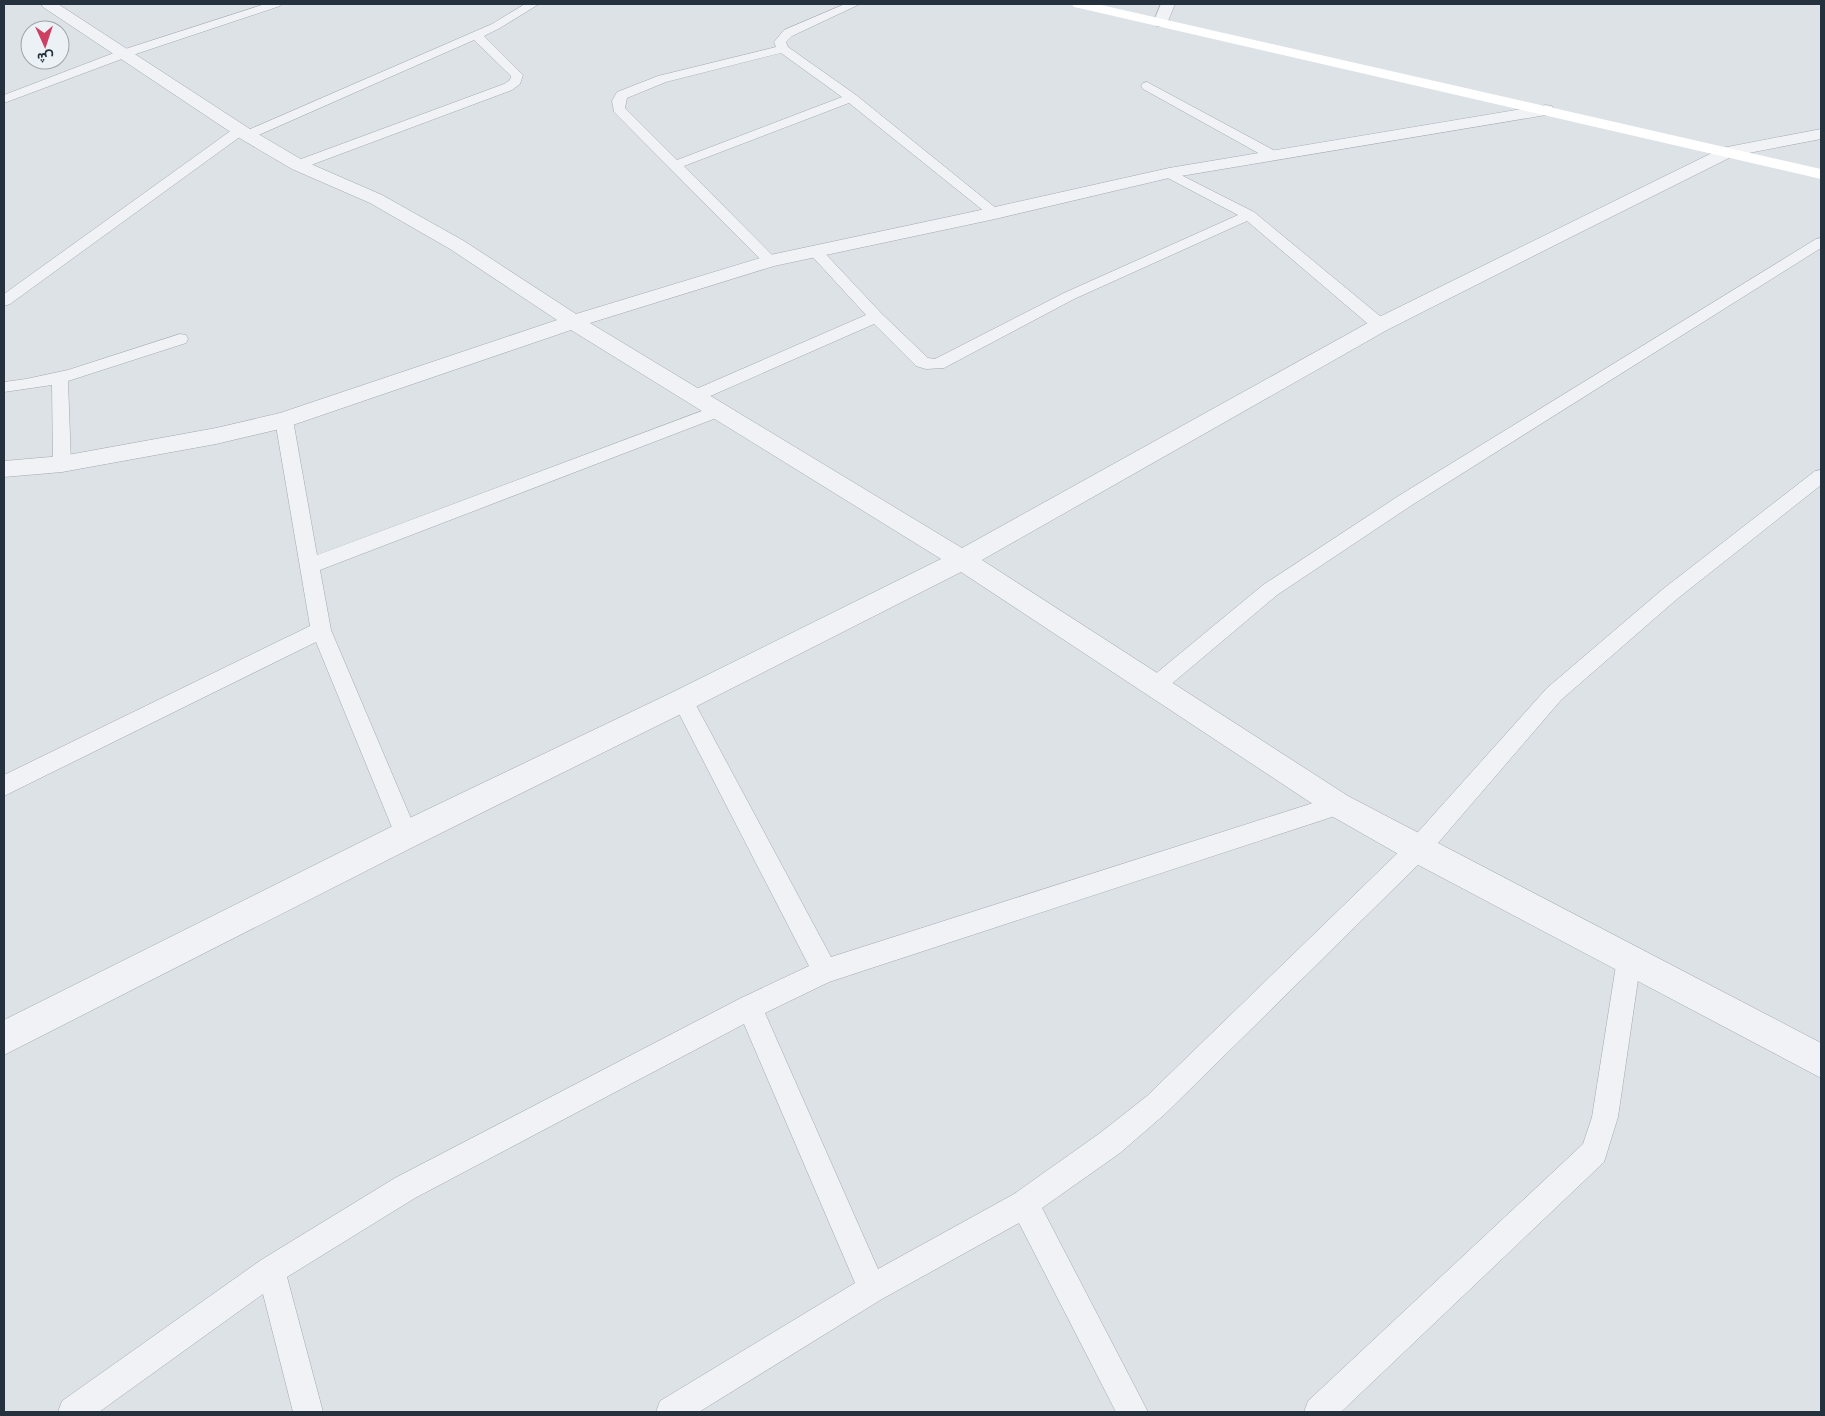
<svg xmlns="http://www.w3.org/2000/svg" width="1825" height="1416" viewBox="0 0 1825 1416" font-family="Signika,Vazirmatn,sans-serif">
<rect width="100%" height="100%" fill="#dde2e7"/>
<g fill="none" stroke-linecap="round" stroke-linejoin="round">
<g stroke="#a2a9b1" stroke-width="1">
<g id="lane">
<polygon points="265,4 282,4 280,6 127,57 4,103 4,95 119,51"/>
<polygon points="525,4 539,4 500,28 484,36 523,75 520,84 512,90 303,168 293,168 291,165 293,162 504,84 510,80 511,76 474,40 252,138 247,139 241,136 10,304 4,306 4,294 236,127 241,126 248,130 492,24"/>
<path d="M 845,4 L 860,4 L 792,36 L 786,42 L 788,47 L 856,95 L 1002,213 L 1000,216 L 990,216 L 849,103 L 684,166 L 778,261 L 775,264 L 765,264 L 614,112 L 612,101 L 617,92 L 658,76 L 776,47 L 774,42 L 784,30 ZM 781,53 L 842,97 L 677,160 L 625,108 L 627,98 L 666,82 Z"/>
<polygon points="1147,82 1279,153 1281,156 1279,159 1269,159 1143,89 1141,86 1143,83"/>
<polygon points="1169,169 1254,212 1386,321 1388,325 1386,329 1374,329 1247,221 1074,299 944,368 926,369 916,366 874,324 699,401 693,403 687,401 685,397 687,393 866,315 810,254 808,251 810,248 820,248 882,314 928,358 935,359 1064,293 1238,215 1164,176 1162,173 1164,170"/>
<polygon points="1821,238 1821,248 1412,505 1277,595 1162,692 1155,695 1148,692 1145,686 1148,680 1263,585 1400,495 1816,239"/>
<polygon points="180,334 186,335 188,339 186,343 68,381 71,464 68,468 62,470 56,468 53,464 52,385 4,392 4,382 26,379 68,370"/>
<polygon points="718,405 724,407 727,411 724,415 320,570 331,630 418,835 414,842 406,845 398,842 316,642 4,796 4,775 310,626 275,420 278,416 284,414 290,416 293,420 317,555"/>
<polygon points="1821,470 1821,485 1677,599 1561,700 1426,857 1165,1114 1120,1153 1042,1208 1148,1412 1116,1412 1019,1223 882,1299 699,1412 656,1412 660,1401 855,1283 744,1024 415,1198 287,1277 323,1412 293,1412 263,1294 99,1412 58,1412 62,1401 261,1260 395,1178 741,998 809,966 672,700 676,694 683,691 690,694 831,957 1338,795 1346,798 1349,805 1346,812 1338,815 829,982 765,1013 878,1269 1014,1194 1100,1133 1147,1096 1410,841 1547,688 1663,589 1815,471"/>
<polygon points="1629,947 1638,950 1641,959 1618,1117 1604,1162 1341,1412 1304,1412 1308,1401 1583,1144 1592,1117 1617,959 1620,950"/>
</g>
</g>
<g stroke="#a2a9b1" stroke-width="1">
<g id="street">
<polygon points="41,4 58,4 253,131 304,161 382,195 464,241 576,314 770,255 995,207 1169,168 1546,105 1552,106 1554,110 1552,114 1546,115 1169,178 995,219 774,266 590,323 962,548 1373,320 1722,148 1821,129 1821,139 1733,156 1573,236 1387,330 982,560 1348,796 1821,1043 1821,1078 1407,859 1328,814 961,572 693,708 417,845 4,1055 4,1020 395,825 673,692 941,559 571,330 284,428 216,444 62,472 4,477 4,461 62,456 216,428 280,413 557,320 450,249 370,203 292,169 241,139 43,7"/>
<polygon points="1161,4 1175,4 1166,26 1156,26 1153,23"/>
</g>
</g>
<use href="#lane" fill="#f0f2f5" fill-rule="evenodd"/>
<use href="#street" fill="#f0f2f5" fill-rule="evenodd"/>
<polygon fill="#fff" fill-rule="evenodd" points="1072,4 1097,4 1821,169 1821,179 1079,8 1074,7"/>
</g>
<rect width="1825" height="1416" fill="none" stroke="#26313e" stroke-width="10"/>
<g transform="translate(45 45) rotate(177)"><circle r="24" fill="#ecf1f5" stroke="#9da4ac"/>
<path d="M0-4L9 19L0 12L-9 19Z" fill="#cf3f61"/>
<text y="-8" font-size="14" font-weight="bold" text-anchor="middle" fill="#26313e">ش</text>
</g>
</svg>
